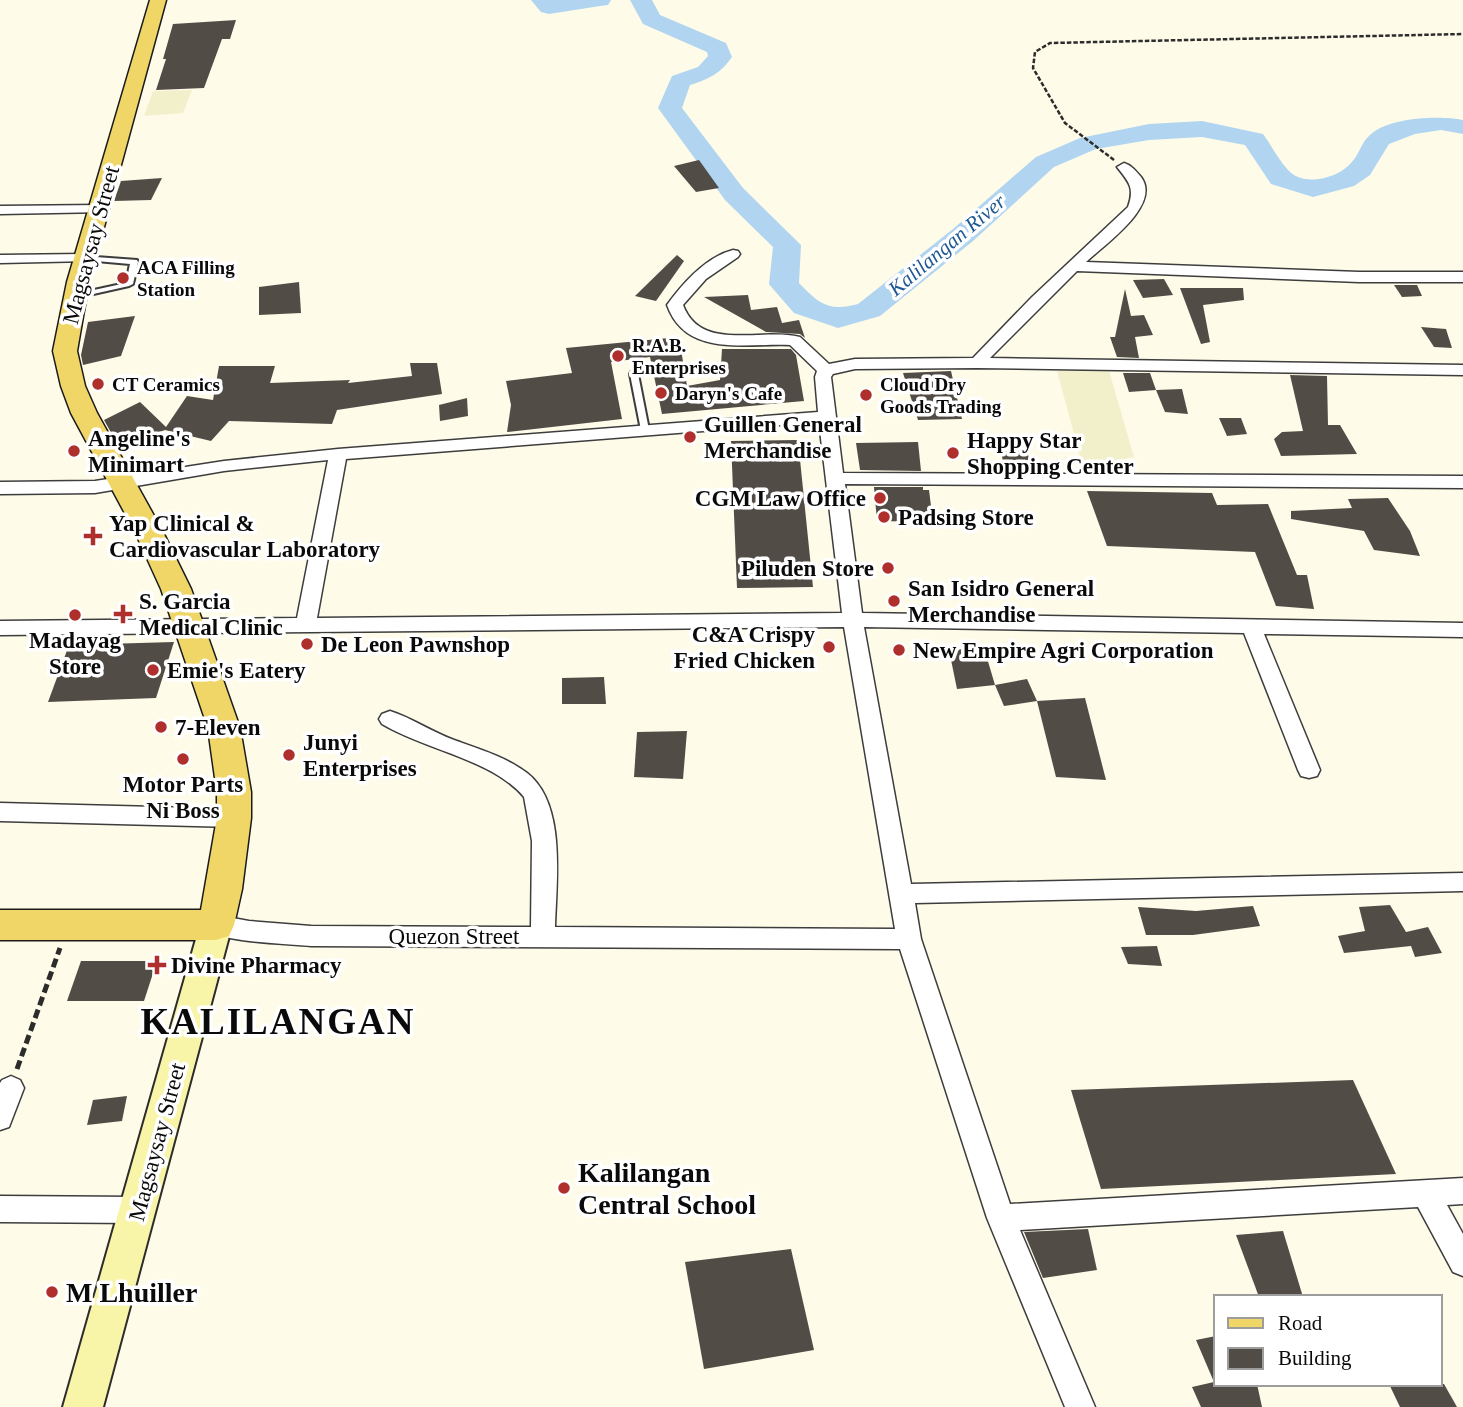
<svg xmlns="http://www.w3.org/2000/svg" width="1463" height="1407" viewBox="0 0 1463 1407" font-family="'Times New Roman',serif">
<rect width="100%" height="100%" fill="#fefbe9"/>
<g fill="#f1f0cb">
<polygon points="192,90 183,113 144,116 153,91"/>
<polygon points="1057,371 1109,371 1134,457 1083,467"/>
</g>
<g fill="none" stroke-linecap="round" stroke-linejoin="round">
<g fill="#b1d5f1" fill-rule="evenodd">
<polygon points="531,0 611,0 608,5 600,6 549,14 541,12"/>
<path d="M 630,0 L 652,0 L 660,15 L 726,43 L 732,57 C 720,74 709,79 690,85 L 682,108 L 743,188 L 801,245 L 799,283 C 819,304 829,312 858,304 L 953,229 L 1036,157 L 1080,138 L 1149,124 L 1202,121 L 1263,134 C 1271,145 1278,159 1288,170 C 1303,187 1337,179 1351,163 C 1359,155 1361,143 1369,136 C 1386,117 1440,115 1463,120 L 1463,134 L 1441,130 L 1415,134 L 1389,144 L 1370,175 L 1354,186 L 1313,197 L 1271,184 L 1245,145 L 1202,137 L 1149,140 L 1096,149 L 1054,167 L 973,241 L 880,316 L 838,328 L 794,313 L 774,290 L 769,284 L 773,247 L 725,200 L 658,108 L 672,76 L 698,67 L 708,56 L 707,52 L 643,24 Z"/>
</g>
</g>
<g fill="#524c47">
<polygon points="236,20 230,39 222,39 204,88 156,90 166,59 163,59 173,24"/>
<polygon points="699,160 719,188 696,192 674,166"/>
<polygon points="162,178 151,200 114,201 121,181"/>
<polygon points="677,255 684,261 656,301 635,296"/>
<polygon points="1164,279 1173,295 1143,298 1133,280"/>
<polygon points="299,282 301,313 259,315 259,287"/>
<polygon points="1394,285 1417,285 1422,296 1402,297"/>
<polygon points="1180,288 1243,288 1244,300 1203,305 1210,342 1201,344"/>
<polygon points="1125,289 1131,316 1144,315 1153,335 1135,337 1139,358 1117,357 1110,337 1115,337"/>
<polygon points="748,295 751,310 777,307 782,323 799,320 805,338 800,334 766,332 704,297"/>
<polygon points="135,316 121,356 83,365 81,355 88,322"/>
<polygon points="1421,327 1446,329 1452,348 1434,347"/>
<polygon points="679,337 687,386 720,380 722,349 791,349 796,355 804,401 662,414 650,357 611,362 622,419 507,432 511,405 506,381 572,373 566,348"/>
<polygon points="410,363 437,363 442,394 337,410 332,424 229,421 211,441 165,430 119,447 104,420 140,402 166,427 187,396 213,400 219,366 275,366 270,383 350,380 348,383 412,376"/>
<polygon points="951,371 962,419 918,420 903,373"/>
<polygon points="1123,373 1150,373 1156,390 1129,392"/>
<polygon points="1290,375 1327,376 1328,425 1340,425 1357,454 1281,456 1274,439 1282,432 1303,431"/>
<polygon points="1182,389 1188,414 1165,412 1156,390"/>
<polygon points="467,398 468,416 440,421 439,405"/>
<polygon points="1219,418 1241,418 1247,434 1227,436"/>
<polygon points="798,440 813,587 737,588 731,441"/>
<polygon points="998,440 1026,442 1030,466 1004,465"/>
<polygon points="918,442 921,471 860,470 856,443"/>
<polygon points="874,487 923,487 923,490 929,490 933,522 877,521"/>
<polygon points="1087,491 1212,493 1217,505 1268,504 1297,575 1307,575 1314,609 1276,606 1255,552 1107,546"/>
<polygon points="1388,498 1410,531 1420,556 1374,550 1364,531 1291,519 1291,511 1352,508 1348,499"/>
<polygon points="174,642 156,698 48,702 69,645"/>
<polygon points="984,648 995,685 957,689 949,650"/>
<polygon points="604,677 606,704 562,704 562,678"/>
<polygon points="1027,679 1037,701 1004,706 995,685"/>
<polygon points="1085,698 1106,780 1056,777 1037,701"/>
<polygon points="687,731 683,779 634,777 637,732"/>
<polygon points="1390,905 1406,932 1428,927 1442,953 1415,957 1411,946 1344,953 1338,936 1365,931 1359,907"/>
<polygon points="1253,906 1260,926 1193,935 1146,935 1138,907 1196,911"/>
<polygon points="1157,946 1162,966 1128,964 1121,947"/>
<polygon points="81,961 157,961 144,1001 67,1001"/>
<polygon points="1353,1080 1396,1174 1101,1189 1071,1090"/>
<polygon points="127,1096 122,1121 87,1125 93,1100"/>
<polygon points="1088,1229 1097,1270 1043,1278 1024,1232"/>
<polygon points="1283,1231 1303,1297 1259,1297 1236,1235"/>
<polygon points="791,1249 814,1350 704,1369 685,1262"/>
<polygon points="1216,1336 1216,1384 1257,1384 1262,1407 1201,1407 1192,1387 1214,1382 1196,1340"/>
<polygon points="1389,1384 1444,1384 1457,1407 1400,1407"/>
</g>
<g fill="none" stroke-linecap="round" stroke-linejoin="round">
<g stroke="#3d3d3d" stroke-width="4">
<g id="service">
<polygon points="82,256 137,260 138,262 133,284 129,286 71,299 71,295 126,283 130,264 85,260 81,258"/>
<polygon points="631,372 634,372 638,374 649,430 648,432 645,433 641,430 630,374"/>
</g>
</g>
<g stroke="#3d3d3d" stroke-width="3">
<g id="minor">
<path d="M 1124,163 C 1131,165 1136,171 1141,177 C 1162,205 1105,244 1086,262 L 1359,272 L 1463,272 L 1463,282 L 1359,282 L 1077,271 L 990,358 L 1463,365 L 1463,375 L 977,368 L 855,369 L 833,374 L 831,377 L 843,473 L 1463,476 L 1463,488 L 845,484 L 862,613 L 1463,623 L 1463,637 L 1264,634 L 1320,770 L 1317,776 L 1309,778 L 1301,776 L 1298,770 L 1244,633 L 864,627 L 911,884 L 1463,873 L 1463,891 L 915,903 L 921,939 L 1010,1204 L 1463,1178 L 1463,1204 L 1447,1205 L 1463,1234 L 1463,1276 L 1453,1272 L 1418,1207 L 1020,1230 L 1095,1407 L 1065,1407 L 987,1218 L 900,949 L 311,946 C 277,943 240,943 207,932 L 204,925 L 207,918 L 216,915 L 249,921 L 311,926 L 531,927 L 532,841 L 524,797 C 492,759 425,750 382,724 L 379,719 L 382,714 L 390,711 C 412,718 432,732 454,740 C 479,749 506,757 527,773 C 567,804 556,882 555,927 L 895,929 L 844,627 L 0,635 L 0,621 L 297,618 L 328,460 L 224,471 L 95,493 L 0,494 L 0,482 L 95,481 L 224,461 L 338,449 L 818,412 L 815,377 L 817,371 L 790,345 C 745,343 686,358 667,305 C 683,283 706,257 733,250 L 738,251 L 740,254 L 738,257 L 706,279 L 683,305 C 701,353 761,327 800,337 L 829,364 L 855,359 L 973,358 L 1032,297 L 1128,207 C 1135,188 1129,182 1117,167 ZM 819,422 L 842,613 L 317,618 L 346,459 Z"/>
<polygon points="101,205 108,209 106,212 0,214 0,206"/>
<polygon points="85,254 90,255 92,258 90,261 0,263 0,255"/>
<polygon points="0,803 234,809 242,812 245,818 242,824 234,827 0,821"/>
<polygon points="11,1076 20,1080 24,1088 9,1127 0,1130 0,1083 2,1080"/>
<polygon points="0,1196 138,1197 148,1201 152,1210 148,1219 138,1223 0,1222"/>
</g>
</g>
<g stroke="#2c2c2c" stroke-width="4">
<polygon id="secondary" points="216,912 227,916 232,925 103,1407 63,1407 200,925 205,916"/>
</g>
<g stroke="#1b1b1b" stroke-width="3">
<polygon id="primary" points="150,0 166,0 89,282 77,351 85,386 97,413 163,532 191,589 240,728 251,792 251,818 242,889 234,925 229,936 216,940 0,940 0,910 201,910 217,818 217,792 208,728 161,589 135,532 71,413 61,386 53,351 67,282"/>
</g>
<polyline stroke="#2c2c2c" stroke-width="2.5" stroke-dasharray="4.5 2" stroke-linecap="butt" points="1114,160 1065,123 1033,68 1035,52 1050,43 1463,34"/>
<polyline stroke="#2c2c2c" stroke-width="5" stroke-dasharray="9 4.5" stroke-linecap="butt" points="17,1069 60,948"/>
<use href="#service" fill="#fff" fill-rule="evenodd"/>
<use href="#minor" fill="#fff" fill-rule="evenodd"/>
<use href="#secondary" fill="#f9f5a8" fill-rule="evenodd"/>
<use href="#primary" fill="#efd667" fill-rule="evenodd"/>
</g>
<g fill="#af2f2d" stroke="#fff" stroke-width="2.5">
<circle cx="123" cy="278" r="7"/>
<circle cx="618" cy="356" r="7"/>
<circle cx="98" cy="384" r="7"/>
<circle cx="661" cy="393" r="7"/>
<circle cx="866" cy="395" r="7"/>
<circle cx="690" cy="437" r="7"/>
<circle cx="74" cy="451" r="7"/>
<circle cx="953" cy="453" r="7"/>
<circle cx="880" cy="498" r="7"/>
<circle cx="884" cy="517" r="7"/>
<path d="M89.5 525.5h7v7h7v7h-7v7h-7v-7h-7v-7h7z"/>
<circle cx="888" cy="568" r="7"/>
<circle cx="894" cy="601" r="7"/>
<path d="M119.5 603.5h7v7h7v7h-7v7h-7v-7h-7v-7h7z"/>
<circle cx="75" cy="615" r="7"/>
<circle cx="307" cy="644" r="7"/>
<circle cx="829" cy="647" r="7"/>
<circle cx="899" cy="650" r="7"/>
<circle cx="153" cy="670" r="7"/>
<circle cx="161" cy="727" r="7"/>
<circle cx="289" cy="755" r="7"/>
<circle cx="183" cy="759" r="7"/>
<path d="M153.5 954.5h7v7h7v7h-7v7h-7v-7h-7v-7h7z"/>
<circle cx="564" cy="1188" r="7"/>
<circle cx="52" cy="1292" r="7"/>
</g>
<g text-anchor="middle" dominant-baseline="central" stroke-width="7" stroke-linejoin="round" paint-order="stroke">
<g font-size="19" font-weight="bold" fill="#0a0a0a" stroke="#fff" text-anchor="start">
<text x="137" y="267">ACA Filling<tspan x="137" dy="22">Station</tspan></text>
<text x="632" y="345">R.A.B.<tspan x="632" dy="22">Enterprises</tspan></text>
<text x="112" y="384">CT Ceramics</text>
<text x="880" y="384">Cloud Dry<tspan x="880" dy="22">Goods Trading</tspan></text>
<text x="675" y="393">Daryn's Cafe</text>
</g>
<g font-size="21" font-style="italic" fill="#1d5892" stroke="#fff">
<text transform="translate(947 245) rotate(-40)">Kalilangan River</text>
</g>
<g font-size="23" fill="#0a0a0a" stroke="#fff">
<text transform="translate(91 245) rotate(-75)">Magsaysay Street</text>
<text x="454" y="936">Quezon Street</text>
<text transform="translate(157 1142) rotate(-75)">Magsaysay Street</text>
</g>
<g font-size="23" font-weight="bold" fill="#0a0a0a" stroke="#fff" text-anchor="start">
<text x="704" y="424">Guillen General<tspan x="704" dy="26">Merchandise</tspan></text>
<text x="88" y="438">Angeline's<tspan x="88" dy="26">Minimart</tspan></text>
<text x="967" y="440">Happy Star<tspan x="967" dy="26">Shopping Center</tspan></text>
<text x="866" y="498" text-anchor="end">CGM Law Office</text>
<text x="898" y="517">Padsing Store</text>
<text x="109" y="523">Yap Clinical &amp;<tspan x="109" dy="26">Cardiovascular Laboratory</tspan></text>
<text x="874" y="568" text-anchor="end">Piluden Store</text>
<text x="908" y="588">San Isidro General<tspan x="908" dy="26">Merchandise</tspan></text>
<text x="139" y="601">S. Garcia<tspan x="139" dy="26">Medical Clinic</tspan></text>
<text x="815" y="634" text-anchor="end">C&amp;A Crispy<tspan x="815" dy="26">Fried Chicken</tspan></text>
<text x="75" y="640" text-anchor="middle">Madayag<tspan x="75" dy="26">Store</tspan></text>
<text x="321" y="644">De Leon Pawnshop</text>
<text x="913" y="650">New Empire Agri Corporation</text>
<text x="167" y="670">Emie's Eatery</text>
<text x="175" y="727">7-Eleven</text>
<text x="303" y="742">Junyi<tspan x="303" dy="26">Enterprises</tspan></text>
<text x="183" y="784" text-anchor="middle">Motor Parts<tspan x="183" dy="26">Ni Boss</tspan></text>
<text x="171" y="965">Divine Pharmacy</text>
</g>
<g font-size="28" font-weight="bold" fill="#0a0a0a" stroke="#fff" text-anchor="start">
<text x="578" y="1172">Kalilangan<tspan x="578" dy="32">Central School</tspan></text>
<text x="66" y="1292">M Lhuiller</text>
</g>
<g font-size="37" font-weight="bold" letter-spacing="2" fill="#0a0a0a" stroke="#fff">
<text x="278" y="1021">KALILANGAN</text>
</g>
</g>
<rect x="1214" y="1295" width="228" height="91" fill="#ffffff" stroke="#9d9d9d" stroke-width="2"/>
<rect x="1228" y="1318" width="35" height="10" fill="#efd667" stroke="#9d9d9d" stroke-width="2"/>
<text x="1278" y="1330" font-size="21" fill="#0a0a0a">Road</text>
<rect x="1228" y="1348" width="35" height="21" fill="#524c47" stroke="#9d9d9d" stroke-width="2"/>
<text x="1278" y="1365" font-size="21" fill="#0a0a0a">Building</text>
</svg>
